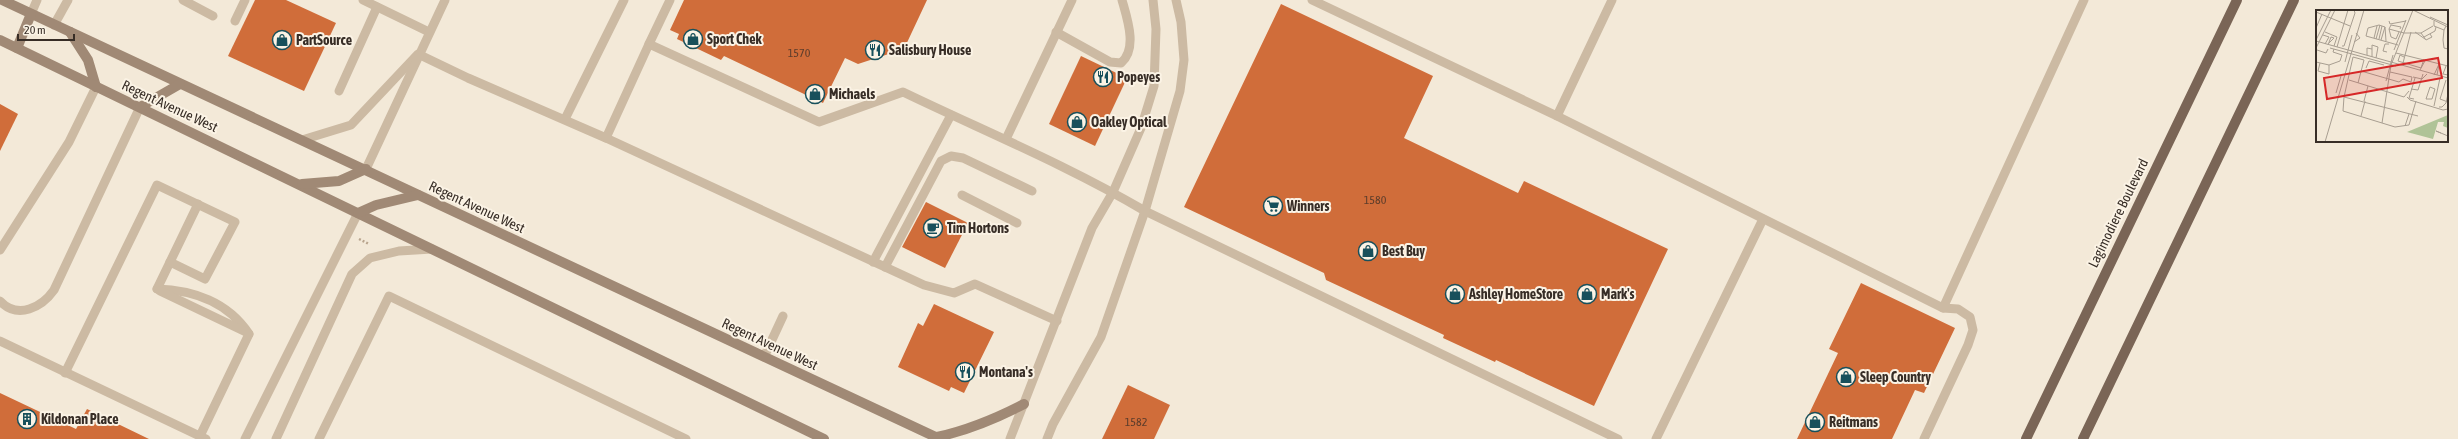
<svg xmlns="http://www.w3.org/2000/svg" width="2458" height="439" viewBox="0 0 2458 439" font-family="'Asap Condensed',sans-serif">
<rect width="100%" height="100%" fill="#f3e9d8"/>
<g fill="#d06d3a">
<polygon points="255,0 286,0 336,23 304,91 228,56"/>
<polygon points="684,0 927,0 904,49 858,64 845,58 823,103 724,56 721,60 677,39 679,34 670,30"/>
<polygon points="1281,4 1433,76 1404,138 1518,193 1524,181 1668,249 1594,406 1496,360 1495,362 1443,338 1444,335 1326,280 1324,273 1184,207"/>
<polygon points="1081,56 1127,78 1095,146 1049,124"/>
<polygon points="0,104 18,114 0,151"/>
<polygon points="926,202 968,223 945,268 902,247"/>
<polygon points="1861,283 1955,328 1924,393 1915,390 1892,439 1797,439 1838,353 1829,349"/>
<polygon points="934,304 994,332 964,393 951,387 949,391 898,367 918,323 923,326"/>
<polygon points="1128,385 1170,405 1154,439 1102,439"/>
<polygon points="0,393 76,429 87,409 149,439 0,439"/>
</g>
<g fill="none" stroke-linecap="round" stroke-linejoin="round">
<polyline stroke="#b8a48d" stroke-width="2.5" stroke-dasharray="2 2" stroke-linecap="butt" points="359,239 369,244"/>
<g stroke="#ccbaa3" stroke-width="9">
<polyline points="183,0 213,16"/>
<polyline points="363,0 429,32"/>
<polyline points="1312,0 1557,116 1943,308 1958,309 1970,317 1973,330 1968,345 1924,439"/>
<polyline points="31,14 37,0"/>
<polyline points="235,21 245,0"/>
<polyline points="54,25 68,0"/>
<path d="M 1056,32 L 1110,62 L 1121,63 C 1138,49 1127,18 1122,0"/>
<polyline points="649,44 670,0"/>
<polyline points="339,91 377,7"/>
<polyline points="1557,116 1612,0"/>
<polyline points="565,119 624,0"/>
<polyline points="1006,139 1072,0"/>
<polyline points="302,140 351,125 418,54 468,78 606,138"/>
<polyline points="366,169 445,0"/>
<polyline points="962,195 1017,223"/>
<polyline points="0,250 69,142 96,87"/>
<polyline points="873,262 951,115"/>
<polyline points="885,267 941,161 951,156 963,158 1032,191"/>
<path d="M 157,289 C 193,290 228,302 249,334"/>
<polyline points="157,289 198,204"/>
<polyline points="160,291 248,333"/>
<path d="M 0,301 C 18,320 42,307 54,290 L 140,107"/>
<polyline points="1943,308 2084,0"/>
<path d="M 1057,321 L 975,284 L 954,293 L 924,285 L 606,138 L 649,44 L 819,122 L 903,92 C 984,131 1067,165 1145,211 L 1618,439"/>
<polyline points="0,341 206,439"/>
<polyline points="764,357 783,316"/>
<polyline points="65,373 157,185 235,222 205,279 170,262"/>
<polyline points="200,436 249,334"/>
<polyline points="245,439 358,213"/>
<polyline points="276,439 352,274 370,258 399,251 432,249"/>
<polyline points="319,439 389,296 686,439"/>
<polyline points="1010,439 1092,228 1113,192 1141,128 1154,86 1156,29 1153,0"/>
<polyline points="1047,439 1053,424 1101,337 1145,211 1180,91 1184,60 1181,22 1176,0"/>
<polyline points="1656,439 1763,219"/>
</g>
<g stroke="#a08975" stroke-width="10">
<polyline points="2,0 940,439"/>
<polyline points="70,32 88,60 96,87"/>
<polyline points="0,40 824,439"/>
<polyline points="17,48 31,14"/>
<polyline points="140,107 180,84"/>
<polyline points="302,184 339,181 366,169"/>
<polyline points="358,213 376,205 418,195"/>
<path d="M 937,437 C 969,430 995,419 1024,404"/>
</g>
<g stroke="#7a6556" stroke-width="10">
<polyline points="2026,439 2237,0"/>
<polyline points="2083,439 2294,0"/>
</g>
</g>
<defs>
<g id="shop-ring" transform="scale(1)"><circle r="9.5" fill="#fbf3e5" stroke="#18505b" stroke-width="1.5"/><path d="M-5-2.5h2.3a2.7 3.5 0 0 1 5.4 0H5L5.5 6h-11ZM-1.5-2.5h3a1.5 2.3 0 0 0-3 0Z" fill="#18505b"/></g>
<g id="restaurant-ring" transform="scale(1)"><circle r="9.5" fill="#fbf3e5" stroke="#18505b" stroke-width="1.5"/><path d="M-5-6h1v4h1v-4h1v4h1v-4h1v5L-1.5 .5V6h-2V.5L-5-1ZM5-6V6H3V1.5H1.5Q1.5-4 5-6Z" fill="#18505b"/></g>
<g id="supermarket-ring" transform="scale(1)"><circle r="9.5" fill="#fbf3e5" stroke="#18505b" stroke-width="1.5"/><path d="M-6-5.5h2.5l.6 2H6L4.5 2H-2.5L-4.4-4H-6ZM-1.5 3.2a1.3 1.3 0 1 0 .1 0ZM3 3.2a1.3 1.3 0 1 0 .1 0Z" fill="#18505b"/></g>
<g id="cafe-ring" transform="scale(1)"><circle r="9.5" fill="#fbf3e5" stroke="#18505b" stroke-width="1.5"/><path d="M-5.5-4.5H6V0H3Q3 3.5 0 3.5H-2.5Q-5.5 3.5-5.5 0ZM3-3.2v2h1.7v-2ZM-6 4.5H4V6H-6Z" fill="#18505b"/></g>
<g id="building-ring" transform="scale(1)"><circle r="9.5" fill="#fbf3e5" stroke="#18505b" stroke-width="1.5"/><path d="M-4-6H4V6H1V3H-1V6H-4ZM-2.5-4.3h1.7v1.8h-1.7ZM.8-4.3h1.7v1.8H.8ZM-2.5-1h1.7V.8h-1.7ZM.8-1h1.7V.8H.8Z" fill="#18505b"/></g>
</defs>
<g fill-rule="evenodd">
<use href="#shop-ring" x="693" y="39"/>
<use href="#shop-ring" x="282" y="40"/>
<use href="#restaurant-ring" x="875" y="50"/>
<use href="#restaurant-ring" x="1103" y="77"/>
<use href="#shop-ring" x="815" y="94"/>
<use href="#shop-ring" x="1077" y="122"/>
<use href="#supermarket-ring" x="1273" y="206"/>
<use href="#cafe-ring" x="933" y="228"/>
<use href="#shop-ring" x="1368" y="251"/>
<use href="#shop-ring" x="1455" y="294"/>
<use href="#shop-ring" x="1587" y="294"/>
<use href="#restaurant-ring" x="965" y="372"/>
<use href="#shop-ring" x="1846" y="377"/>
<use href="#building-ring" x="27" y="419"/>
<use href="#shop-ring" x="1815" y="422"/>
</g>
<g text-anchor="middle" dominant-baseline="central" stroke-width="4" stroke-linejoin="round" paint-order="stroke">
<g font-size="12" fill="#5d3d2b">
<text x="799" y="53">1570</text>
<text x="1375" y="200">1580</text>
<text x="1136" y="422">1582</text>
</g>
<g font-size="14" font-weight="bold" fill="#372d26" stroke="#fbf3e5" text-anchor="start">
<text x="707" y="39">Sport Chek</text>
<text x="296" y="40">PartSource</text>
<text x="889" y="50">Salisbury House</text>
<text x="1117" y="77">Popeyes</text>
<text x="829" y="94">Michaels</text>
<text x="1091" y="122">Oakley Optical</text>
<text x="1287" y="206">Winners</text>
<text x="947" y="228">Tim Hortons</text>
<text x="1382" y="251">Best Buy</text>
<text x="1469" y="294">Ashley HomeStore</text>
<text x="1601" y="294">Mark's</text>
<text x="979" y="372">Montana's</text>
<text x="1860" y="377">Sleep Country</text>
<text x="41" y="419">Kildonan Place</text>
<text x="1829" y="422">Reitmans</text>
</g>
<g font-size="14" fill="#372d26" stroke="#fbf3e5">
<text transform="translate(170 106) rotate(25)">Regent Avenue West</text>
<text transform="translate(477 207) rotate(25)">Regent Avenue West</text>
<text transform="translate(2118 213) rotate(-64)">Lagimodiere Boulevard</text>
<text transform="translate(770 344) rotate(25)">Regent Avenue West</text>
</g>
</g>
<g transform="translate(2316 10)">
<rect width="132" height="132" fill="#f3e9d8"/>
<path d="M 132,105 L 132,118 L 127,116 L 128,112 L 122,112 L 117,129 L 91,122 Z" fill="#b0c397"/>
<path fill="none" stroke="#a89e91" stroke-width="1" d="M 97,0 L 132,17M 0,2 L 34,16M 114,7 L 132,15M 73,11 L 74,14 L 90,11M 118,11 L 118,16 L 128,20 L 130,16M 0,18 L 6,4M 73,19 L 75,27 L 80,29 L 83,22M 84,19 L 85,17 L 75,15 L 73,19 L 88,23 L 105,23 L 110,30 L 116,27 L 114,24M 128,20 L 127,30 L 128,38 L 132,39M 9,22 L 21,27 L 18,36M 99,22 L 109,29M 105,23 L 117,16M 7,25 L 13,27 L 9,34M 108,27 L 119,21 L 120,17M 58,28 L 61,16M 60,29 L 64,15M 63,29 L 66,16M 0,30 L 15,0M 65,30 L 69,17M 0,31 L 132,68M 70,31 L 69,17 L 63,15 L 52,18 L 50,26 L 82,35M 38,32 L 44,28 L 40,23M 12,35 L 15,27 L 18,28 L 13,33M 26,36 L 28,36 L 39,3 L 38,0M 21,37 L 32,0M 0,38 L 19,0M 14,38 L 80,56M 1,40 L 10,43 L 12,39M 78,40 L 90,10M 71,42 L 67,41 L 69,34 L 73,34M 80,43 L 132,56M 51,45 L 51,38 L 56,39M 56,47 L 56,35 L 62,37 L 60,48M 88,47 L 84,45 L 82,51 L 105,58 L 108,49M 48,50 L 37,47 L 28,87 L 102,106M 0,52 L 13,55 L 24,51 L 26,45 L 17,42 L 18,39M 29,52 L 36,25M 4,53 L 2,61 L 13,64 L 13,55M 87,53 L 95,22M 130,56 L 127,64 L 132,65M 50,58 L 53,51 L 68,55M 104,60 L 110,49M 45,61 L 83,72 L 87,69 L 95,72 L 96,67 L 74,62M 118,65 L 123,54 L 121,65M 97,67 L 106,69 L 111,64M 33,70 L 88,87 L 93,81M 130,70 L 124,89 L 132,92M 70,71 L 77,45M 42,73 L 48,50M 114,77 L 119,79 L 116,89 L 110,89 ZM 95,79 L 102,80 L 107,64M 20,83 L 25,66M 28,87 L 27,101 L 79,117 L 93,115 L 100,91M 91,87 L 94,90 L 127,100 L 132,99M 98,89 L 93,88 L 99,68M 48,91 L 52,76M 118,96 L 124,68M 123,97 L 126,97 L 130,93 L 132,84M 45,106 L 49,91M 66,113 L 75,55 L 97,0M 89,116 L 93,104M 125,123 L 120,121 L 132,126M 9,132 L 48,0"/>
<path fill="#d62828" fill-opacity="0.15" stroke="#d62828" stroke-width="2" d="M 122,48 L 126,68 L 11,89 L 8,68 Z"/>
<rect width="132" height="132" fill="none" stroke="#372d26" stroke-width="2"/>
</g>
<path d="M18 34v6h56v-6" fill="none" stroke="#372d26" stroke-width="2"/>
<text x="24" y="34" font-size="12" fill="#372d26" stroke="#fbf3e5" stroke-width="3" paint-order="stroke">20 m</text>
</svg>
